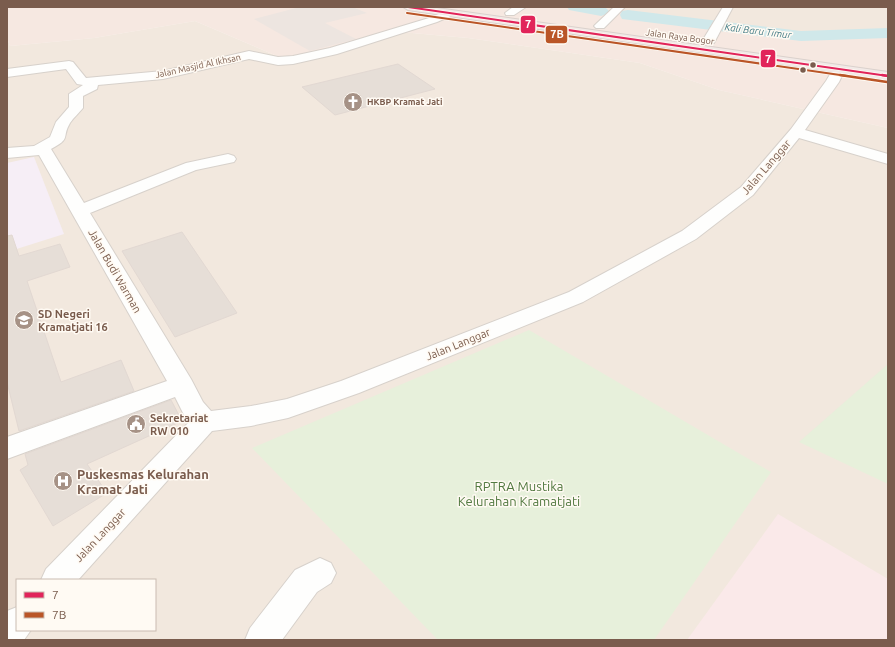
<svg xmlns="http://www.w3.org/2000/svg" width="895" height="647" viewBox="0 0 895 647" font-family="Ubuntu,sans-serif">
<rect width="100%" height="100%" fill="#f9f5f0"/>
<g fill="#f2e8de" fill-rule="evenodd">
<polygon points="596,7 888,7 888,38 801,37"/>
<path d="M 195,21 L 284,59 L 401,32 L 468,38 L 640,63 L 719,90 L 888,128 L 888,640 L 7,640 L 7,38 L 10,46 L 94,38 ZM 17,580 L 155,580 L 155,630 L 17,630 Z"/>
</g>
<polygon fill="#f6e8e1" points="7,7 596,7 801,37 888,38 888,128 719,90 640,63 468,38 401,32 284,59 195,21 94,38 10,46 7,38"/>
<polygon fill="#ede5e0" points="300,7 352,7 367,13 325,23 356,39 310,51 254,19"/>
<polygon fill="#f6eef6" points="34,157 64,234 7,252 7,163"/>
<polygon fill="#fae9e9" points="778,514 888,579 888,640 687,640"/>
<g fill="#e7f0db">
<polygon points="529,330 771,472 654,640 438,640 252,448"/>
<polygon points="888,364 888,484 799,442"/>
</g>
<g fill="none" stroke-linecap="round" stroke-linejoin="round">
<g fill="#d0e8ea" fill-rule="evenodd">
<polygon points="567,7 605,7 609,11 607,14 601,16 569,10"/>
<polygon points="628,10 801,31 888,28 888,38 801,41 622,19 620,15 622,11"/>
</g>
</g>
<g fill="#e6ded7" stroke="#e2d8d2">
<polygon points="398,64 435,89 335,115 302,87"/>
<polygon points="182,232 237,313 175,337 122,251"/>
<polygon points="12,235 19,256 60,244 70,267 27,281 61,382 121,360 134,391 19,431 7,382 7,236"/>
<polygon points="171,400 182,421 87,464 107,493 53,526 20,470 28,465 25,454"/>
</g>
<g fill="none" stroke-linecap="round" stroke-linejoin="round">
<g stroke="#d7d1cb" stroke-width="2">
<g id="street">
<polygon points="513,7 526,7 514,15 506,15 505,13"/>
<polygon points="614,7 625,7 604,28 596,28 594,26 596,24"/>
<polygon points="723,7 733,7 714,43 706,43 704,38"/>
<path d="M 449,10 L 454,13 L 453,15 L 437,22 L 337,54 L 293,64 L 278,65 L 249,59 L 163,79 L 98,85 L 97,89 L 83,96 L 83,108 C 79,113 74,117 70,123 C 61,138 72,138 51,149 L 84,203 L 186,163 L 228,154 L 234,156 L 236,159 L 234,162 L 196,170 L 90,213 L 191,379 L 203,402 L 211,411 L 251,406 L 287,399 L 341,381 L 569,292 L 682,231 L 741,187 L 791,129 L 826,81 L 835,66 L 839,65 L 845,69 L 839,82 L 805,130 L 888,154 L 888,164 L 799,138 L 753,195 L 696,239 L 583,302 L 359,393 L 288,418 L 251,426 L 212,431 L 78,580 L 41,580 L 46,569 L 190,421 L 184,415 L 175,397 L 7,459 L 7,437 L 167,381 L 39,155 L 7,158 L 7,148 L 34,146 L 50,137 L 56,122 L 69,107 L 69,94 L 83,85 L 77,84 L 66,69 L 7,77 L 7,69 L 69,61 L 73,62 L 86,78 L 163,71 L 249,51 L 278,57 L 293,56 L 330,48 L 429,18 Z"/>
<polygon points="320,558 331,563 336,573 331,583 317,592 282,640 245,640 250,628 295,570"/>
<polygon points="17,607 17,630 31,630 24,640 7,640 7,611"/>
</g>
</g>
<g stroke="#dad1cc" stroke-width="2">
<polygon id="highway" points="403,7 430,7 888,72 888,80 408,10"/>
</g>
<use href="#street" fill="#fefefd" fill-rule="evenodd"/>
<use href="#highway" fill="#f2eae7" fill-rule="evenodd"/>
<g stroke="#fffaf3" stroke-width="3.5">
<polyline id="bus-1-far1" points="408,7 888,76"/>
</g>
<g stroke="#fffaf3" stroke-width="4.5">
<polyline id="bus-1" points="882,75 888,76"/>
</g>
<g stroke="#fffaf3" stroke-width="3.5">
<polyline id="bus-2-far1" points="407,13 847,76"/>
</g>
<g stroke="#fffaf3" stroke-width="4.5">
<polyline id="bus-2" points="840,75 887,82"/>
</g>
<use href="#bus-1-far1" stroke="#e1245a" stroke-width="2"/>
<use href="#bus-1" stroke="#e1245a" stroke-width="2.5"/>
<use href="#bus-2-far1" stroke="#ba5527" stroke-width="2"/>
<use href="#bus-2" stroke="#ba5527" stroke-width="2.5"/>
</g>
<defs>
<g id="church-disc" transform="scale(1)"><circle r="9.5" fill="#a69286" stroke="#fffaf3"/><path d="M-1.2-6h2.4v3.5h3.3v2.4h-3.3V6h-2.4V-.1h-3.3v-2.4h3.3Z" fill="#fff"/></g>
<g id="school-disc" transform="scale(1)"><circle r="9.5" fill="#a69286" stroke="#fffaf3"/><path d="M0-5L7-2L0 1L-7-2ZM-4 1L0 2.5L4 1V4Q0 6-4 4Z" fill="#fff"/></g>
<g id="civic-disc" transform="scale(1)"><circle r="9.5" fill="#a69286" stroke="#fffaf3"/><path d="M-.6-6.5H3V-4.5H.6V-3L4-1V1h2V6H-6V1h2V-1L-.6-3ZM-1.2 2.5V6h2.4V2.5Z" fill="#fff"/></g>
<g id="hospital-disc" transform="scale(1)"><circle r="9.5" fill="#a69286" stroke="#fffaf3"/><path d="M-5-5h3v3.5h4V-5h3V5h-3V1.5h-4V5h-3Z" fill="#fff"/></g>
</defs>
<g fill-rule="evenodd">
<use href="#church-disc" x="353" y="102"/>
<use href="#school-disc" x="24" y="320"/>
<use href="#civic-disc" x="136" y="424"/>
<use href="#hospital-disc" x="63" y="481"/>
</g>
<g fill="#7a5c4d" stroke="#fffaf3" stroke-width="1.5">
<circle cx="813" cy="65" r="3.5"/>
<circle cx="803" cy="70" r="3.5"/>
</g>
<g text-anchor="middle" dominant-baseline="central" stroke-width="3" stroke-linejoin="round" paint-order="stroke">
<g font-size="9" fill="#7a5c4d" stroke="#fffaf3">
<text transform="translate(680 37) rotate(8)">Jalan Raya Bogor</text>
<text transform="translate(198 66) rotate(-12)">Jalan Masjid Al Ikhsan</text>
</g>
<g font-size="9" font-weight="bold" fill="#7a5c4d" stroke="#fffaf3" text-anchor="start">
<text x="367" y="102">HKBP Kramat Jati</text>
</g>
<g font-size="10" font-style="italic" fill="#437c86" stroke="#fffaf3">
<text transform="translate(758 31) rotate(7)">Kali Baru Timur</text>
</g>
<g font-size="11" fill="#7a5c4d" stroke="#fffaf3">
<text transform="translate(766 167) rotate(-49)">Jalan Langgar</text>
<text transform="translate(115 271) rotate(60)">Jalan Budi Warman</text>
<text transform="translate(458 344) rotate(-22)">Jalan Langgar</text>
<text transform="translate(100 535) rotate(-47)">Jalan Langgar</text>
</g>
<g font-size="11" font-weight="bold" fill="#7a5c4d" stroke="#fffaf3" text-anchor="start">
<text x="38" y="314">SD Negeri<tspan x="38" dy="13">Kramatjati 16</tspan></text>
<text x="150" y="418">Sekretariat<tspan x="150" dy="13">RW 010</tspan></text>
</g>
<g font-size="13" font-weight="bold" fill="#7a5c4d" stroke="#fffaf3" text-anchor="start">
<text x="77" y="474">Puskesmas Kelurahan<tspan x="77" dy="15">Kramat Jati</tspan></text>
</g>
<g font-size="13" fill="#537a41" stroke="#fffaf3">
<text x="519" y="486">RPTRA Mustika<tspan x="519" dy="15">Kelurahan Kramatjati</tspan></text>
</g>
</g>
<g stroke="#fffaf3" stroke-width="1.5">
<rect x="520" y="15" width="16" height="19" rx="4" fill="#e1245a"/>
<rect x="545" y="25" width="23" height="19" rx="4" fill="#ba5527"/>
<rect x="760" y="49" width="16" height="19" rx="4" fill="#e1245a"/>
</g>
<g font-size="11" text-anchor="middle" font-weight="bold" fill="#fff">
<text x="528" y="28">7</text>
<text x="557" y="38">7B</text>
<text x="768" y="63">7</text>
</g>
<rect width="895" height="647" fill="none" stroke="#7a5c4d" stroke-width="16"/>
<rect x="16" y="579" width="140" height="52" fill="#fffaf3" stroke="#cabbb1"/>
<rect x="24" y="592" width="20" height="6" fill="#e1245a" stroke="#cabbb1"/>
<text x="52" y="599" font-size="12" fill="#7a5c4d">7</text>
<rect x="24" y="612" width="20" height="6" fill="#ba5527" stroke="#cabbb1"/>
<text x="52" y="619" font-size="12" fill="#7a5c4d">7B</text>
</svg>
